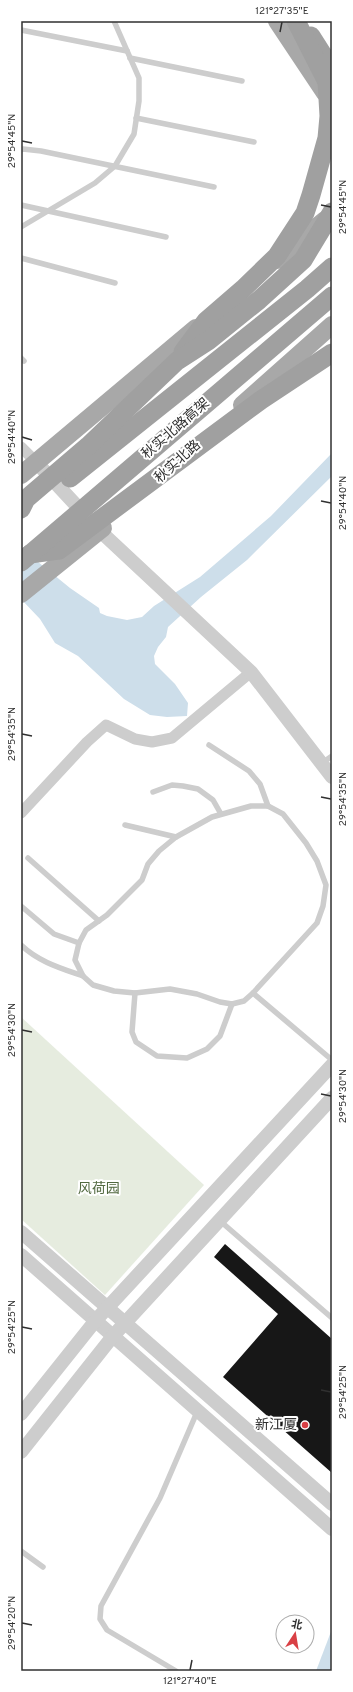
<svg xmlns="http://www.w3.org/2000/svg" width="353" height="1692" viewBox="0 0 353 1692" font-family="Overpass,'Noto Sans SC',sans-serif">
<rect width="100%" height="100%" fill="#fff"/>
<polygon fill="#e6ecdf" points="21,1017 204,1185 105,1295 21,1219"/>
<g fill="#cddeea">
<polygon points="332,453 332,476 247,560 201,597 168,627 166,637 158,647 154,656 155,664 175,684 188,703 187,716 167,717 150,715 124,699 78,656 55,643 40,619 21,599 21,548 70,588 99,608 100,613 107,616 127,620 142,617 154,606 200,577 271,516"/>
<polygon points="332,1629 332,1671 316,1671"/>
</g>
<polygon fill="#171717" points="225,1244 332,1339 332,1473 223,1377 278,1314 214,1257"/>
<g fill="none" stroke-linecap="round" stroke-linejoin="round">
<g stroke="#cdcdcd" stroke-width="5.5">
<polyline points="21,30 127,51"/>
<polyline points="130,58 242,81"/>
<polyline points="136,118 254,142"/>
<polyline points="21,150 23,149 41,151 214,187"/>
<polyline points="21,205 166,237"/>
<polyline points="21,227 95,183 115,166 134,134 139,101 139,78 114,21"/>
<polyline points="21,258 115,283"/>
<polyline points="21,358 24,361"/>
<polyline points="209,745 249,771 260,784 268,806"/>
<polyline points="322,763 332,756"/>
<polyline points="153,792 172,785 183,786 198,789 213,800 221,814"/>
<polygon points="251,806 268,806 283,814 306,843 317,861 326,885 323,906 317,923 253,993 244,1001 232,1004 220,1002 197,994 170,989 135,993 114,991 93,985 83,976 75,960 79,943 86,930 107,915 142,880 148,864 159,851 176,837 212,817"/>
<polyline points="125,825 176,837"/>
<polyline points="28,858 99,921"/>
<polyline points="21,906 54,934 79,943"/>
<path d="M 21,945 C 39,962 60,968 83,976"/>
<polyline points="135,993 132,1032 136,1042 157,1056 187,1058 207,1049 220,1036 232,1004"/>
<polyline points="253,993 332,1060"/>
<polyline points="219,1220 332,1318"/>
<polyline points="21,1551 43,1567"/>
<polyline points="176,1671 107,1630 100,1619 101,1606 160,1498 197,1412"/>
</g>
<g stroke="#cdcdcd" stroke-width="11">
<polyline points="21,447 36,462"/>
<polyline points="21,813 87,742 106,725 135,739 152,742 172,738 251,672"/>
</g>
<g stroke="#cdcdcd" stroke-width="14">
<polyline points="36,462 100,531 251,672 332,777"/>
<polyline points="21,1232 332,1504"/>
<polyline points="21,1255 332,1529"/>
<polyline points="21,1414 96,1320 332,1065"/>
<polyline points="21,1452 113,1336 332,1098"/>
</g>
<g stroke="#a8a8a8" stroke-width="18">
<polyline points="277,21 325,93"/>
<polyline points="277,260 325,220"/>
<polyline points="242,405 332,325"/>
<polyline points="21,475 196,328"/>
<polyline points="21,594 103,528"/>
</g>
<polyline stroke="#a0a0a0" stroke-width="19" points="311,36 332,69"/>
<g stroke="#a0a0a0" stroke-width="19">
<polyline points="183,352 206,321 243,289 277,256 305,213 311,195 327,138 329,116 327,82 296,21"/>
<polyline points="70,478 307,289 332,267"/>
<polyline points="21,509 26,499 88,446 177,361 208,341 259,300 303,260 332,212"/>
<polyline points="30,554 59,550 261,400 332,353"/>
<polyline points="21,562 332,296"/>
</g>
</g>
<path fill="none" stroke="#303030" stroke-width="1.5" d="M 280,32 L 282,22M 22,141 L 32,143M 321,205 L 331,207M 22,437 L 32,440M 321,501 L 331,503M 22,734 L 32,736M 321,797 L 331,799M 22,1030 L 32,1032M 321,1094 L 331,1096M 22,1327 L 32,1329M 321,1390 L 331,1392M 22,1623 L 32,1625M 190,1670 L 192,1660"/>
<circle fill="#d94045" stroke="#fff" stroke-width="1.5" cx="305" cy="1425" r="4"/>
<g text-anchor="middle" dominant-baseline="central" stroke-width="4" stroke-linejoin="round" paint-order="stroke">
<g font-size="14" fill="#303030" stroke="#fff">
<text transform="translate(176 429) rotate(-41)">秋实北路高架</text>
<text transform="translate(178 462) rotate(-42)">秋实北路</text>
</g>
<g font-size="14" fill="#526940" stroke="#fff">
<text x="99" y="1189">风荷园</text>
</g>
<g font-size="14" fill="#303030" stroke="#fff" text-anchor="end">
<text x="297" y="1425">新江厦</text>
</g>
</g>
<rect width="353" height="1692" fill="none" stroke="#ffffff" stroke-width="44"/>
<g transform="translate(295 1634) rotate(12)"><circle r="19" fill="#ffffff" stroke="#acacac"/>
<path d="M0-3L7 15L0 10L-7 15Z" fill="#d94045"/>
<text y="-6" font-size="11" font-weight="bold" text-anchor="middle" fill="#303030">北</text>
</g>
<rect x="22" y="22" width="309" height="1648" fill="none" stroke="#303030" stroke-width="1.5"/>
<g font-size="10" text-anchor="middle" fill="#303030">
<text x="282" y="14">121°27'35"E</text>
<text transform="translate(11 141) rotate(-90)" y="4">29°54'45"N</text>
<text transform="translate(342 207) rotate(-90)" y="4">29°54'45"N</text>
<text transform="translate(11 437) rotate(-90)" y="4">29°54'40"N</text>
<text transform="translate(342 503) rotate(-90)" y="4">29°54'40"N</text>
<text transform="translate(11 734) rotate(-90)" y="4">29°54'35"N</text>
<text transform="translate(342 799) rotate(-90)" y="4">29°54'35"N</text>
<text transform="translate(11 1030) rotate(-90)" y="4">29°54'30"N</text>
<text transform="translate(342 1096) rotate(-90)" y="4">29°54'30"N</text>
<text transform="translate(11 1327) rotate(-90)" y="4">29°54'25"N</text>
<text transform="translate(342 1392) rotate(-90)" y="4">29°54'25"N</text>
<text transform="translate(11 1623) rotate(-90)" y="4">29°54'20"N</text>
<text x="190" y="1684">121°27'40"E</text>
</g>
</svg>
